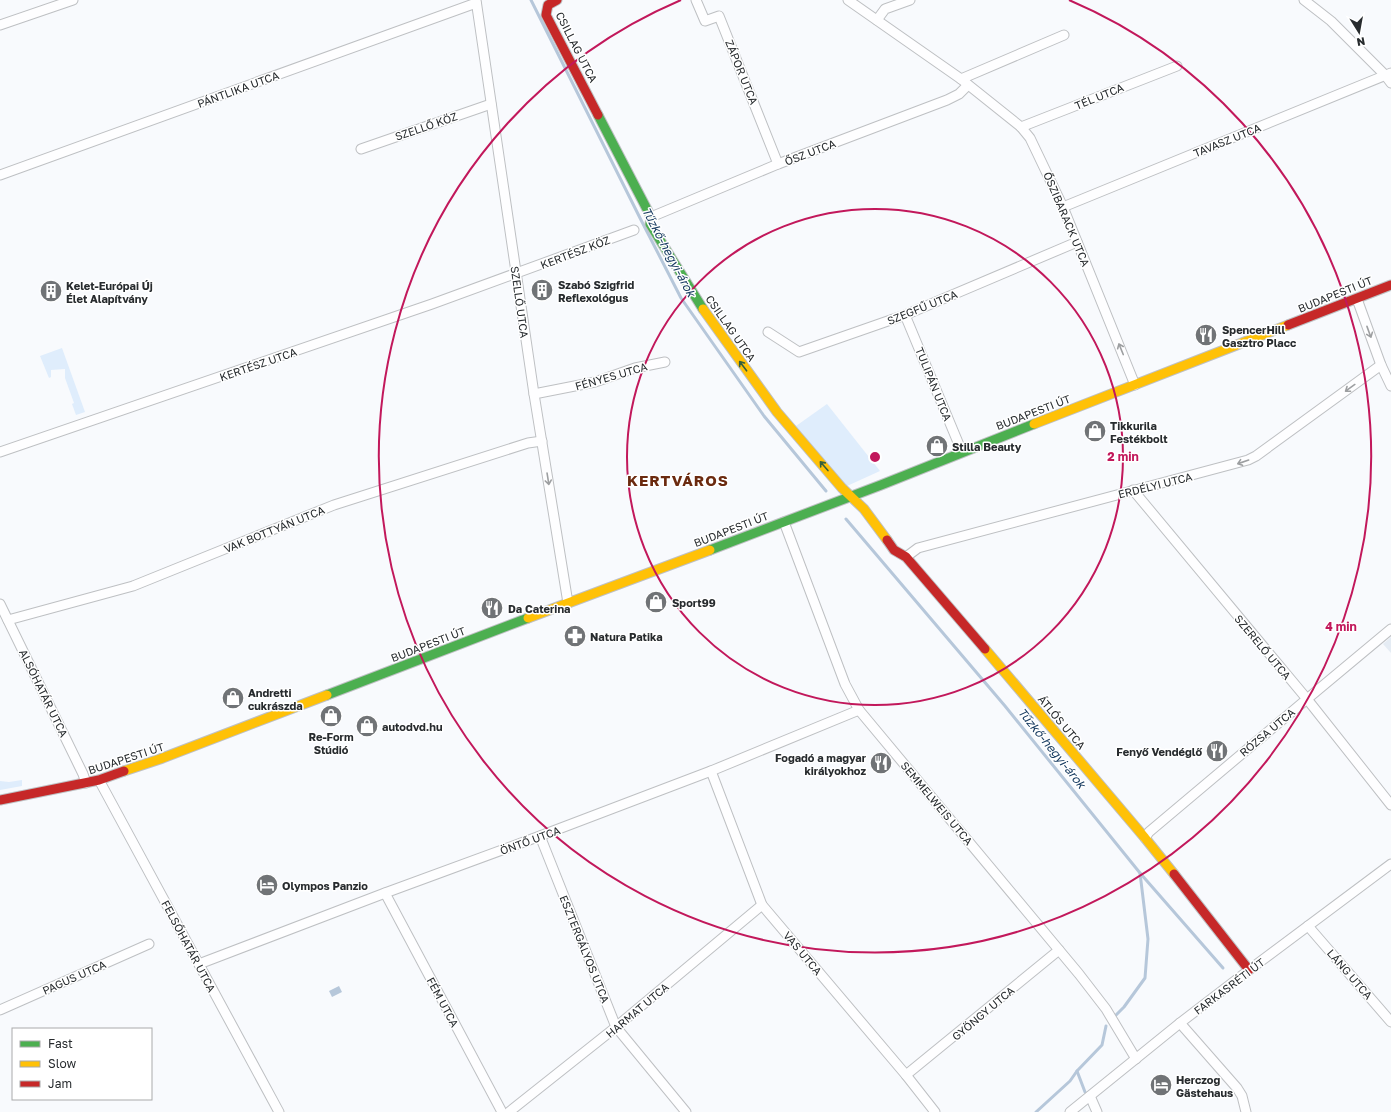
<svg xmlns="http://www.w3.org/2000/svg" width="1391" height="1112" viewBox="0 0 1391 1112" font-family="'Golos Text',sans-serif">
<rect width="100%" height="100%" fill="#f8fafd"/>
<polygon fill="#e5ecf4" points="1391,637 1391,653 1383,644"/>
<g fill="#dfedfc">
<polygon points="62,348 85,412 76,415 72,404 74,403 65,378 65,369 51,370 51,377 49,378 40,356"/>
<polygon points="827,404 880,471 847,486 796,426"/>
<polygon points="22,780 22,786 0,790 0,781 9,782"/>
</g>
<polygon fill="#b6c7da" points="339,986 342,992 332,997 329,991"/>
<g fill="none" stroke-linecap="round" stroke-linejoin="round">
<g stroke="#b6c7da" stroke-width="3">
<polyline points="531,0 640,218 681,298 764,416 826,491"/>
<polyline points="846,519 1005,706 1140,873 1148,939 1145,978 1124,1007 1114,1017"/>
<polyline points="1140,873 1223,968"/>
<polyline points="1077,1071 1085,1092"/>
<polyline points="1036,1112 1070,1081 1077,1071 1102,1045 1106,1026"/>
</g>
<g stroke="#bec0c3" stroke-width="11">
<g id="street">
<polyline points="476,0 534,394 568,603"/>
<polyline points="696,0 705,21 719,16 778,164"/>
<polyline points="848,0 961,79 1021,127 1030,138 1063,207 1135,385"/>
<polyline points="1304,0 1331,21 1385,75 1391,83"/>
<polyline points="877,20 885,9 910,0"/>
<polyline points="0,25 73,0"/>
<polyline points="961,79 1064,35"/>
<polyline points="1021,127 1177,66"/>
<polyline points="361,149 491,104"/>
<polyline points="0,175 476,3"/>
<polyline points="1063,207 1391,73"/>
<polyline points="651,217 778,164 947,100 959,94 968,85"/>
<polyline points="1357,299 1381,365 1391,386"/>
<polyline points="905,315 962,452"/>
<polyline points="768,332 799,352 905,315 1077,242"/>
<polyline points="534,394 595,382 635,368 665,362"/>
<polyline points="0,452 432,304 634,230"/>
<polyline points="1133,490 1307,699 1391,805"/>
<polyline points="784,522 845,684 859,710 1079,974 1106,1009 1136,1059"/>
<polyline points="906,557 918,548 1248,460 1256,456 1381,365"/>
<polyline points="0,604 83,774 86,783"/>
<polyline points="8,620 133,586 334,505 528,443 542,441"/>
<polyline points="711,771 762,905 906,1075 935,1112"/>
<polyline points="99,780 279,1112"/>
<polyline points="540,836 616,1027 686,1112"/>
<polyline points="1145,838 1149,832 1307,699 1391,629"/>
<polyline points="385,893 502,1112"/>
<polyline points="1308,926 1391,1022"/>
<polyline points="199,964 385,893 540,836 711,771 859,710"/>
<polyline points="0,1010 149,944"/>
<polyline points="1180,1023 1237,1088 1242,1096 1246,1112"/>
<polyline points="906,1075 1059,950"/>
<polyline points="1090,1096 1097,1112"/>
<polyline points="509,1112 616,1027 762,905"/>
<polyline points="1070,1112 1180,1023 1249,970 1391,864"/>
</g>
</g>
<g stroke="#bec0c3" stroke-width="11">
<g id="fast">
<polyline points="598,115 651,217 650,224 703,309"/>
<polyline points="710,550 881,485 1034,424"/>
<polyline points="327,695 528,618"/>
</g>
</g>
<g stroke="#bec0c3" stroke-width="11">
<g id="slow">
<polyline points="703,309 777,412 842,488 864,509 887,540"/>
<polyline points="1034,424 1288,325"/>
<polyline points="528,618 710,550"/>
<polyline points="985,649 1145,838 1174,874"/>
<polyline points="124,771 160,759 327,695"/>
</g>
</g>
<g stroke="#bec0c3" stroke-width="11">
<g id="jam">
<polyline points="557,0 548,5 546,15 598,115"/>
<polyline points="1288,325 1391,285"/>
<polyline points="887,540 894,550 906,557 985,649"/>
<polyline points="0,800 99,780 124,771"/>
<polyline points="1174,874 1249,970"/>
</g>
</g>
<use href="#street" stroke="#fefeff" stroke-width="9"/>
<use href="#fast" stroke="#4caf50" stroke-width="9"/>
<use href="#slow" stroke="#ffc107" stroke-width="9"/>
<use href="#jam" stroke="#c62828" stroke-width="9"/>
</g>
<defs><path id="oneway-shaft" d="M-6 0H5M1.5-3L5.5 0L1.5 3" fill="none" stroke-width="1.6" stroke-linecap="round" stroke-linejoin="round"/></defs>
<g stroke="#9d9fa1">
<use href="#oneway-shaft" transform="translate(1369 332) rotate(70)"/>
<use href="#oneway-shaft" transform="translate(1121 349) rotate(-112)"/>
<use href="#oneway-shaft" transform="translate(1350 388) rotate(144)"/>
<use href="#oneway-shaft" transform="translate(1243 462) rotate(161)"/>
<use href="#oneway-shaft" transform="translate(548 479) rotate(81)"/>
</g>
<g stroke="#36603c">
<use href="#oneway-shaft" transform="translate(743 366) rotate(-127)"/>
<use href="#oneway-shaft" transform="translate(824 466) rotate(-131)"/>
</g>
<g fill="none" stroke="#c2185b" stroke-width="2">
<circle cx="875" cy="457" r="248"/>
<path d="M1069 0A496 496 0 1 1 681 0"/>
</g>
<defs>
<g id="building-disc" transform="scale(1.15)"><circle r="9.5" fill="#707376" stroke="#fff"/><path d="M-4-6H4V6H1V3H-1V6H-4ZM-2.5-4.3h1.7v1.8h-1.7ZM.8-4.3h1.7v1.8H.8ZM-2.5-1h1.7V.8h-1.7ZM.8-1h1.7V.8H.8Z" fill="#fff"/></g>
<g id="restaurant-disc" transform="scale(1.15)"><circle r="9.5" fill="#707376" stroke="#fff"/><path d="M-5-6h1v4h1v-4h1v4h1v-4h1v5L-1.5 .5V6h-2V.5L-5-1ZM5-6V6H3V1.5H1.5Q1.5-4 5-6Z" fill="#fff"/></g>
<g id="shop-disc" transform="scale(1.15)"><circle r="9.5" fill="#707376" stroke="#fff"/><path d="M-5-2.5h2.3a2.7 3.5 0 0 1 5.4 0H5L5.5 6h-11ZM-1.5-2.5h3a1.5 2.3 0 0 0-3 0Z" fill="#fff"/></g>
<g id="pharmacy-disc" transform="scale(1.15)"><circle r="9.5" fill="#707376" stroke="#fff"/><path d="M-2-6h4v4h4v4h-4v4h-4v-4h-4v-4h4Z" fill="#fff"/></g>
<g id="hotel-disc" transform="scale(1.15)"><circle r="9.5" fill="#707376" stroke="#fff"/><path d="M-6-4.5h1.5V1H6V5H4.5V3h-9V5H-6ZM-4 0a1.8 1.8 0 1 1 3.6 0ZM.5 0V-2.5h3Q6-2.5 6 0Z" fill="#fff"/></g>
</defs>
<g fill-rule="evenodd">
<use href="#building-disc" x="542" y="290"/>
<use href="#building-disc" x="51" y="291"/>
<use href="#restaurant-disc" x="1206" y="335"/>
<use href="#shop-disc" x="1095" y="431"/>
<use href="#shop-disc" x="937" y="446"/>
<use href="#shop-disc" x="656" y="602"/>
<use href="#restaurant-disc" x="492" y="608"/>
<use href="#pharmacy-disc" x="575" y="636"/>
<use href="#shop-disc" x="233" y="698"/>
<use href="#shop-disc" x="331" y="716"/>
<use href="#shop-disc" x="367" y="726"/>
<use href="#restaurant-disc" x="1217" y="751"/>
<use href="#restaurant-disc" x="881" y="763"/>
<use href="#hotel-disc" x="267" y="885"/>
<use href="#hotel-disc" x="1161" y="1085"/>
</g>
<g text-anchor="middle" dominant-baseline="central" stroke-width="3" stroke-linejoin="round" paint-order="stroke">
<g font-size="11" fill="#272b2e" stroke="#fff">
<text transform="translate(577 47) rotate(63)">CSILLAG UTCA</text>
<text transform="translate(742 72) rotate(68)">ZÁPOR UTCA</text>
<text transform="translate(238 89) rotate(-20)">PÁNTLIKA UTCA</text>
<text transform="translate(1099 96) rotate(-22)">TÉL UTCA</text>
<text transform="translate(426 126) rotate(-19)">SZELLŐ KÖZ</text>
<text transform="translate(1227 140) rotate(-22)">TAVASZ UTCA</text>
<text transform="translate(810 152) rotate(-21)">ŐSZ UTCA</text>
<text transform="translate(1067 219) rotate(67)">ŐSZIBARACK UTCA</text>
<text transform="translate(575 252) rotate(-21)">KERTÉSZ KÖZ</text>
<text transform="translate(1335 294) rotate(-22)">BUDAPESTI ÚT</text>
<text transform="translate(520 302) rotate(82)">SZELLŐ UTCA</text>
<text transform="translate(922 307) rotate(-22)">SZEGFŰ UTCA</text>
<text transform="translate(731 328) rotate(55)">CSILLAG UTCA</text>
<text transform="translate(258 364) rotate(-19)">KERTÉSZ UTCA</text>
<text transform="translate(611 376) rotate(-16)">FÉNYES UTCA</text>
<text transform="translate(934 384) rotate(68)">TULIPÁN UTCA</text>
<text transform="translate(1033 412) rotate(-21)">BUDAPESTI ÚT</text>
<text transform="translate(1155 485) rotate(-14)">ERDÉLYI UTCA</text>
<text transform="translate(274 529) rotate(-22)">VAK BOTTYÁN UTCA</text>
<text transform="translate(731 529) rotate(-21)">BUDAPESTI ÚT</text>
<text transform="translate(428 644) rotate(-21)">BUDAPESTI ÚT</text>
<text transform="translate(1263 647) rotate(50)">SZERELŐ UTCA</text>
<text transform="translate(44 693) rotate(64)">ALSÓHATÁR UTCA</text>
<text transform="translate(1062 722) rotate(50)">ÁTLÓS UTCA</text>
<text transform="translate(1267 732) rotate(-40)">RÓZSA UTCA</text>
<text transform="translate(126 758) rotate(-18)">BUDAPESTI ÚT</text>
<text transform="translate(937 803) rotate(50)">SEMMELWEIS UTCA</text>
<text transform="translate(530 840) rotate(-20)">ÖNTŐ UTCA</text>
<text transform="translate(189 946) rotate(62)">FELSŐHATÁR UTCA</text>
<text transform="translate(585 949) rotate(68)">ESZTERGÁLYOS UTCA</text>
<text transform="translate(803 953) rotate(50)">VAS UTCA</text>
<text transform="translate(1350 974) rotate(49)">LÁNG UTCA</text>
<text transform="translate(74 977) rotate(-24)">PAGUS UTCA</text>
<text transform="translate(1229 986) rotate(-37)">FARKASRÉTI ÚT</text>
<text transform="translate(443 1002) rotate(62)">FÉM UTCA</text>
<text transform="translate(637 1010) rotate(-40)">HARMAT UTCA</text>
<text transform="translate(983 1013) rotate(-40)">GYÖNGY UTCA</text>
</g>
<g font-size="11" font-weight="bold" fill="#272b2e" stroke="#fff" text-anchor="start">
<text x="558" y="284">Szabó Szigfrid<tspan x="558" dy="13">Reflexológus</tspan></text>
<text x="66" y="285">Kelet-Európai Új<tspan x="66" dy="13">Élet Alapítvány</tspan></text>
<text x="1222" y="329">SpencerHill<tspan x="1222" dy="13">Gasztro Placc</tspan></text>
<text x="1110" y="425">Tikkurila<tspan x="1110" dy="13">Festékbolt</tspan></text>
<text x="952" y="446">Stilla Beauty</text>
<text x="672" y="602">Sport99</text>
<text x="508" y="608">Da Caterina</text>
<text x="590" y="636">Natura Patika</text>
<text x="248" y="692">Andretti<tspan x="248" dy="13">cukrászda</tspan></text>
<text x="382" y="726">autodvd.hu</text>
<text x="331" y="736" text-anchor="middle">Re-Form<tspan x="331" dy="13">Stúdió</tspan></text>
<text x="1202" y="751" text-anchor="end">Fenyő Vendéglő</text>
<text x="866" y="757" text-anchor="end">Fogadó a magyar<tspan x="866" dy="13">királyokhoz</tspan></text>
<text x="282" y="885">Olympos Panzio</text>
<text x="1176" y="1079">Herczog<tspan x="1176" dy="13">Gästehaus</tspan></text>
</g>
<g font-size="12" font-style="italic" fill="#193d62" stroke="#fff">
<text transform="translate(669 252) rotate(62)">Tűzkő-hegyi-árok</text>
<text transform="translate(1052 748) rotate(51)">Tűzkő-hegyi-árok</text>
</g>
<g font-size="15" font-weight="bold" letter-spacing="1" fill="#6b2a0f" stroke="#fff">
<text x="678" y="480">KERTVÁROS</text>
</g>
</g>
<circle cx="875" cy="457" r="6" fill="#c2185b" stroke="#fff" stroke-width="2"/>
<g font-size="12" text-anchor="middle" font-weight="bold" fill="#c2185b" stroke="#fff" stroke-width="3" stroke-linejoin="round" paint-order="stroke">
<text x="1123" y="461">2 min</text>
<text x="1341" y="631">4 min</text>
</g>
<rect x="12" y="1028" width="140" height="72" fill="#ffffff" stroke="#a9aaab"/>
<rect x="20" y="1041" width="20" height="6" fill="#4caf50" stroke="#a9aaab"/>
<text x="48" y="1048" font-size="12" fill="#272b2e">Fast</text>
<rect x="20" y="1061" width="20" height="6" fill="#ffc107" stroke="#a9aaab"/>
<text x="48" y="1068" font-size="12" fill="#272b2e">Slow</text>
<rect x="20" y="1081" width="20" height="6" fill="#c62828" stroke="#a9aaab"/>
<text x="48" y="1088" font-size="12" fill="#272b2e">Jam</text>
<g transform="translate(1359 32) rotate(169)" stroke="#ffffff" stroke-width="3" paint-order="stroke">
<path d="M0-3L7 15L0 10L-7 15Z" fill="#272b2e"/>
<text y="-6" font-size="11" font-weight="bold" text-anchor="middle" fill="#272b2e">N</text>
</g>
</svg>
